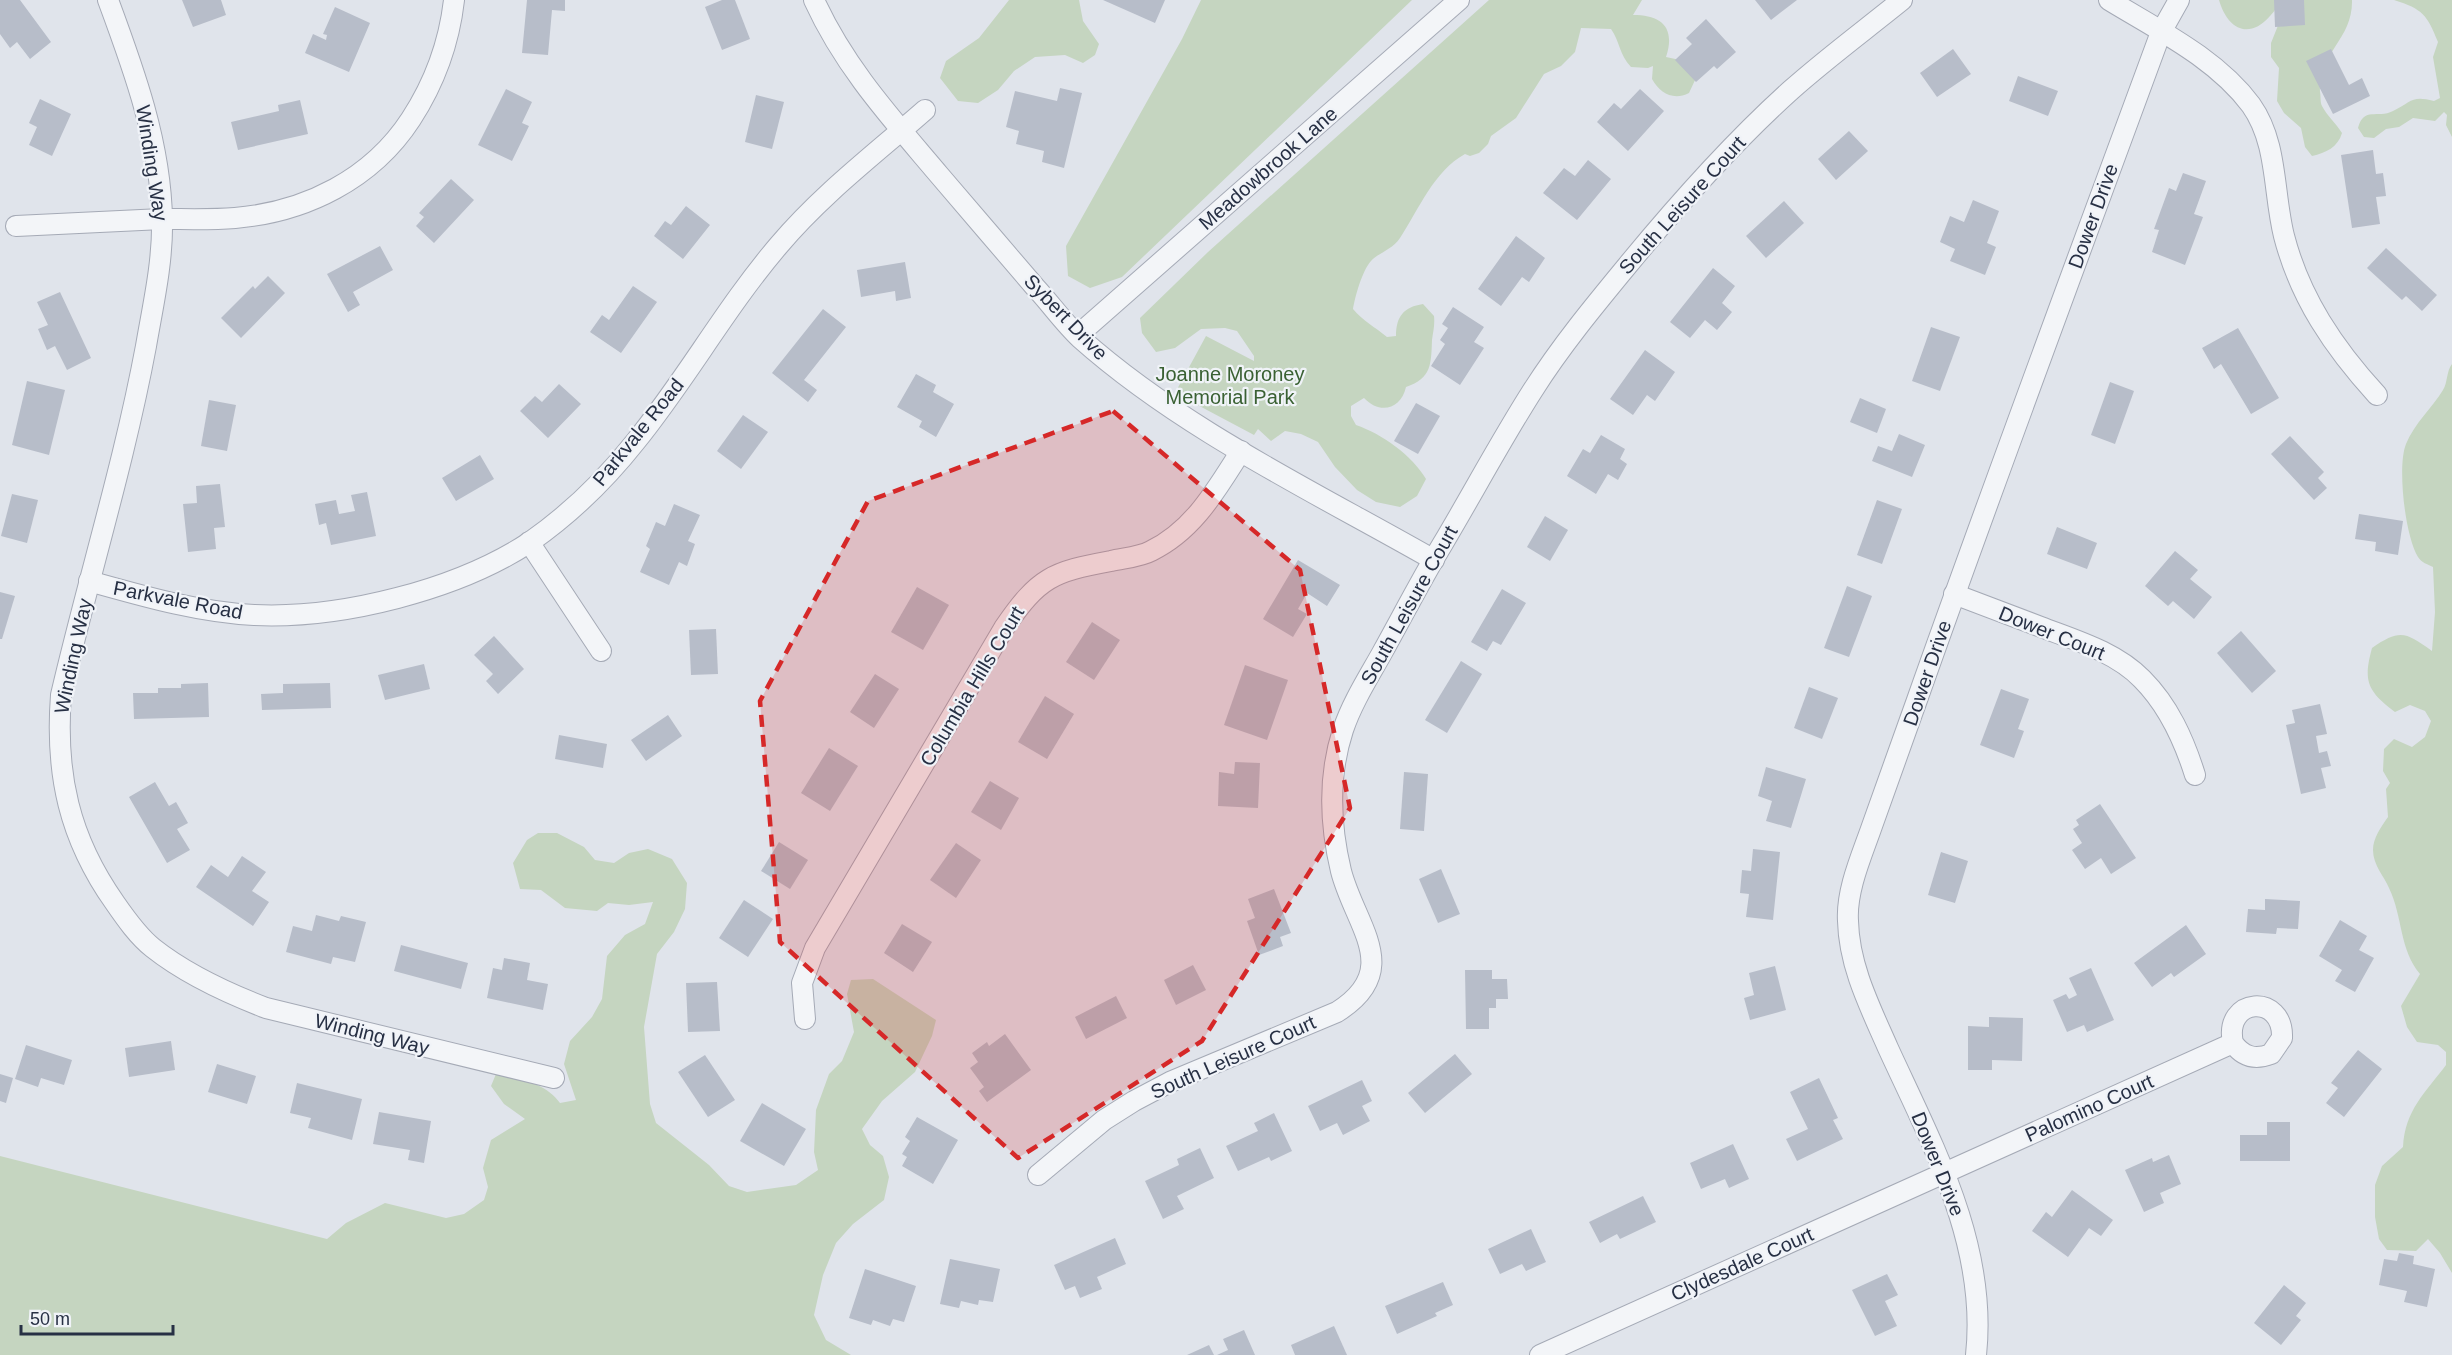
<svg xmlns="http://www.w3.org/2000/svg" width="2452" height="1355" viewBox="0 0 2452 1355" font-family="Arial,sans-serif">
<rect width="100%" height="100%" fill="#e0e4eb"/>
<g fill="#c5d5c0">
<polygon points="1009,0 1079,0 1083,21 1099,44 1095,55 1083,63 1065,55 1035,57 1014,71 998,90 978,103 958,101 940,78 946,61 979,38"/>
<polygon points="1201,0 1412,0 1122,277 1090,288 1068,276 1066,246 1182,39"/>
<path d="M 1489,0 L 1642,0 L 1633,15 C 1661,15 1676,27 1666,57 L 1680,60 L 1696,78 L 1689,93 C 1673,101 1660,93 1652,79 L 1653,66 L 1648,68 L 1631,67 C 1619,54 1620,42 1611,29 L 1581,28 L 1575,52 L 1561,66 L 1544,74 L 1516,118 L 1491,136 L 1488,144 L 1479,153 L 1470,156 L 1465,154 C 1434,171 1419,209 1400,238 C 1392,250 1378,253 1371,261 C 1362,271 1355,297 1353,309 C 1363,321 1375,327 1387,337 L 1396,336 C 1396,316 1404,307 1423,304 L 1434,316 C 1435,325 1433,332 1432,340 C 1431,364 1432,378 1406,387 C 1401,409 1380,415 1364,398 L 1351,406 L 1351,416 L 1356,425 C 1382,434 1412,455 1426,479 L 1417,496 L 1400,507 L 1376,502 L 1357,490 L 1335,467 L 1318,442 L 1301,434 L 1285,431 L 1271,441 L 1258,429 L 1254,435 L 1175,393 L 1206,336 L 1254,361 L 1254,356 L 1237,331 L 1225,328 L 1201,329 L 1175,348 L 1156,352 L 1142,333 L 1140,318 L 1208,252 Z"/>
<path d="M 2219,0 L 2280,0 C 2279,7 2274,11 2270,16 C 2248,41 2227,28 2219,0 Z"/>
<path d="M 2297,0 L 2352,0 C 2353,40 2318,52 2320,92 C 2321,97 2320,102 2322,106 C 2327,116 2336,123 2342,133 C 2338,147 2326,153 2312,156 L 2305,147 L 2301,128 L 2284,113 L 2277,101 L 2279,68 L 2271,57 L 2271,43 L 2279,23 Z"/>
<path d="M 2394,0 L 2452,0 L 2452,137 L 2446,125 L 2447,115 L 2444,112 L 2435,121 L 2413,118 L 2399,127 L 2386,129 L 2374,138 L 2364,137 L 2358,128 C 2364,106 2377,119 2393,111 C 2412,102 2411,95 2434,101 L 2440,98 L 2433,57 L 2438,42 C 2427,15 2423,9 2394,0 Z"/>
<path d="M 2452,364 L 2452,1273 L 2440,1253 L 2428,1239 L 2416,1251 L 2387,1250 L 2379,1239 L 2375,1217 L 2375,1185 L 2382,1166 L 2403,1147 C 2405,1110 2425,1093 2446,1065 L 2446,1052 L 2438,1045 L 2417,1042 L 2407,1027 L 2401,1006 L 2420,974 C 2399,949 2403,917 2389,888 C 2384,876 2373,865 2373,850 C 2373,838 2381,827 2388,817 L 2386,789 L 2390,783 L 2383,771 L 2384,749 L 2394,739 L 2412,747 L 2425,737 L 2431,721 L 2425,711 L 2410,705 L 2395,712 C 2367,691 2363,681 2372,648 C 2401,628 2406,633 2432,651 L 2435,612 L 2433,567 C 2427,564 2422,563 2418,557 C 2405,536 2397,466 2406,444 C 2414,424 2432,408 2443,390 C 2448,382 2446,372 2452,364 Z"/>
<path d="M 538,833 L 557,833 L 584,847 L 595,860 L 614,863 L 629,853 L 648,849 L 672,859 L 687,883 L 685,909 L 674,932 L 657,954 L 644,1027 L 650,1104 L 656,1123 L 709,1165 L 729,1186 L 747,1192 L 796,1185 L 818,1170 L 814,1152 L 816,1110 L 829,1074 L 842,1061 L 854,1032 L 847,994 L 851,980 L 873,979 L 936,1020 L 932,1036 L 915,1072 L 882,1101 L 862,1129 L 870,1145 L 883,1156 L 889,1177 L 884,1200 L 853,1224 L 836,1243 L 823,1275 L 814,1315 L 826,1340 L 851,1355 L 0,1355 L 0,1156 L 327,1239 L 346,1223 L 385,1203 L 446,1218 L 464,1214 L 484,1200 L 488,1187 L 483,1168 L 491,1140 L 525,1119 L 504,1104 L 491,1086 L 496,1074 C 519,1077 547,1084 560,1103 L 576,1100 L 564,1064 L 570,1041 L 592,1017 L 602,999 L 607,956 L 625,935 L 645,924 L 653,902 L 629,905 L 608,903 L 597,911 L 565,908 L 541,890 L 520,889 L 513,863 L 527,840 Z"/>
</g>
<g fill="#b7bdc9">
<polygon points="0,0 20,0 51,42 30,59 17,42 10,48 0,34"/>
<polygon points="182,0 221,0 226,15 193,27"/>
<polygon points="527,0 565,0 565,11 552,10 548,55 522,53"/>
<polygon points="722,0 735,0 750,39 722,50 705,7"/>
<polygon points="1103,0 1165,0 1155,23"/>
<polygon points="1755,0 1797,0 1771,20"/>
<polygon points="2274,0 2304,0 2305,25 2275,27"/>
<polygon points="335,7 370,23 349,72 305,53 313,34 326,40 327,35 323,34"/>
<polygon points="1706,19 1736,52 1717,69 1714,66 1696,82 1675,60 1692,44 1686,38"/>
<polygon points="1953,49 1971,74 1937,97 1920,73"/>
<polygon points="2331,49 2349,85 2362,78 2370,96 2333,114 2306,61"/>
<polygon points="2018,76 2058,91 2048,116 2009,101"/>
<polygon points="1060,88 1082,93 1064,168 1042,162 1044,151 1016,144 1019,131 1006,127 1015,91 1057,101"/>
<polygon points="506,89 532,102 522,123 529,126 512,161 478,145"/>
<polygon points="1640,89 1664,111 1628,151 1597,122 1614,103 1621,109"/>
<polygon points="756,95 784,102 772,149 745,142"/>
<polygon points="40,99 71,114 52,156 29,145 37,127 29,123"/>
<polygon points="300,100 308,134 238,150 231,122 279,111 278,105"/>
<polygon points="1849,131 1868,151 1836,180 1818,159"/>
<polygon points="2373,150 2376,174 2383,173 2386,196 2376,197 2380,224 2352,228 2341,155"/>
<polygon points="1588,160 1611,179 1577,220 1543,193 1564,168 1575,176"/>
<polygon points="2183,173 2206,181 2194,214 2203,217 2185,265 2152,252 2159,230 2154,229 2169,188 2176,191"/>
<polygon points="451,179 474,200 434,243 416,226 424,217 419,213"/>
<polygon points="1973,200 1999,211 1987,243 1996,247 1985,275 1950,261 1955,249 1940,242 1950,216 1964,222"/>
<polygon points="1784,201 1804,223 1766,258 1746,236"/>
<polygon points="686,206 710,225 683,259 654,236 665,221 671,225"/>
<polygon points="1516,236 1545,258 1529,282 1522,277 1501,306 1478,289"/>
<polygon points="380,246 393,270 353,292 360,305 348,312 327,274"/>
<polygon points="2386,248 2437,295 2422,311 2406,296 2402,300 2367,268"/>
<polygon points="905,262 911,298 896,301 895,291 861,297 857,270"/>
<polygon points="1713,268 1735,286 1722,303 1732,312 1717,330 1705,320 1690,338 1670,322"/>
<polygon points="268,276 285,293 241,338 221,318 253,286 255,289"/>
<polygon points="633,286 657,302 621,353 590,332 602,315 609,320"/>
<polygon points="60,292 91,358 67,370 55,346 47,350 38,329 48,325 37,302"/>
<polygon points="1453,307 1484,327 1474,342 1484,348 1460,385 1431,366 1445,344 1440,340 1448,328 1442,324"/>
<polygon points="823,309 846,327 804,380 817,390 808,402 772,373"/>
<polygon points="1931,327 1960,337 1940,391 1912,381"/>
<polygon points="2238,328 2279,398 2251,414 2221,364 2214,369 2202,348"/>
<polygon points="1645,350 1675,372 1655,401 1647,395 1633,415 1610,399"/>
<polygon points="916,374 936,385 933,392 954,404 936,437 919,427 922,421 897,407"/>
<polygon points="27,381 65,390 49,455 12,445"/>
<polygon points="2110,382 2134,391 2115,444 2091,435"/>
<polygon points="559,384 581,404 548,438 520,411 535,396 542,402"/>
<polygon points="1860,398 1886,409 1877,433 1850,422"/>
<polygon points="209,400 236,405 227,451 201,446"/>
<polygon points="1416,403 1440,416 1418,454 1394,441"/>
<polygon points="743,415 768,432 741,469 717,451"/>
<polygon points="1899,434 1925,445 1912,477 1872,461 1878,446 1892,451"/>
<polygon points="1601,435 1625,449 1620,459 1627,464 1618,480 1608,474 1596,494 1567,476 1583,449 1590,453"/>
<polygon points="2290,436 2324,472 2318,478 2327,488 2314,500 2271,454"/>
<polygon points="480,455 494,479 456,501 442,478"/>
<polygon points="220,484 225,527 214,528 216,549 188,552 183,504 197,503 196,486"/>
<polygon points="367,492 376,536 331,545 326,523 319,525 315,504 336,500 339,514 355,511 351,495"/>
<polygon points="12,494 38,500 27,543 1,536"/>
<polygon points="1877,500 1902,509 1882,564 1857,555"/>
<polygon points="674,504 700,515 688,541 695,544 687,566 679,562 669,585 640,572 650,549 646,546 656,522 665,526"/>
<polygon points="2359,514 2403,521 2398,555 2375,551 2376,542 2355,539"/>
<polygon points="1545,516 1568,530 1550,561 1527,547"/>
<polygon points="2057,527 2097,543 2087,569 2047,554"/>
<polygon points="2175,551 2198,570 2190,579 2212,597 2194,619 2173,601 2168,606 2145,586"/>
<polygon points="1298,560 1340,585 1327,606 1307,593 1298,609 1307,614 1293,637 1263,619"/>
<polygon points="1847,586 1872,596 1849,657 1824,648"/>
<polygon points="917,587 949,605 923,650 891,632"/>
<polygon points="1502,589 1526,603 1501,645 1493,641 1487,651 1471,642"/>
<polygon points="0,592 15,596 2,639 0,639"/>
<polygon points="1092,622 1120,640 1094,680 1066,662"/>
<polygon points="716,629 718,674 691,675 689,630"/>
<polygon points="2241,631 2276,671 2252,693 2217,653"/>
<polygon points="494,636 524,669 498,694 486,681 493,674 474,655"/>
<polygon points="1461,661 1482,674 1447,733 1425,720"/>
<polygon points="424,664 430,689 385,700 378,675"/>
<polygon points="1245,665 1288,680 1267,740 1224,725"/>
<polygon points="875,674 899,689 874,728 850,712"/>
<polygon points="208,683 209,717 134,719 133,693 158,693 158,688 181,688 181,684"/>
<polygon points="330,683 331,708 262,710 261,694 283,693 283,684"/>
<polygon points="1809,687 1838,698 1822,739 1794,728"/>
<polygon points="2001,689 2029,699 2018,729 2024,731 2014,758 1980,745"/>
<polygon points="1045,696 1074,714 1047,759 1018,742"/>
<polygon points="2320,704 2327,734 2316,736 2319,753 2327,751 2331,766 2321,768 2326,788 2301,794 2286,725 2295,723 2292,710"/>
<polygon points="668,715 682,736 646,761 631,740"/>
<polygon points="559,735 607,744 603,768 555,759"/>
<polygon points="829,748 858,766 830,811 801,793"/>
<polygon points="1235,762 1260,763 1258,808 1218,806 1219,772 1234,774"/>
<polygon points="1766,767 1806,779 1791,828 1766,821 1772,801 1758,796"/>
<polygon points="1404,772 1428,774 1424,831 1400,829"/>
<polygon points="990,781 1019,798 1001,830 971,812"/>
<polygon points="155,782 169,806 176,802 188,823 177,829 190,850 167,863 129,797"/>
<polygon points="2100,804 2136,858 2111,874 2101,858 2085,869 2072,850 2082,843 2073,829 2079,825 2076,820"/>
<polygon points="779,842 808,860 790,889 761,871"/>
<polygon points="956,843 981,860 956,898 930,880"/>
<polygon points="1753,849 1780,852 1773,920 1746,917 1749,894 1740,893 1742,870 1751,871"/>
<polygon points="1941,852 1968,861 1955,903 1928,895"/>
<polygon points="242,856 266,872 252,891 269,902 253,926 196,887 211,865 228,877"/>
<polygon points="1441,869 1460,914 1438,923 1419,879"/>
<polygon points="1274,889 1291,933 1280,937 1283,946 1259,955 1247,921 1255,918 1248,899"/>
<polygon points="2265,899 2300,901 2298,929 2277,928 2276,934 2246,932 2248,909 2265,910"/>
<polygon points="744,900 773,919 748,957 719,938"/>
<polygon points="316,915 339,921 341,916 366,922 355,962 333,957 331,964 286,952 293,926 312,931"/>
<polygon points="2340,920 2367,936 2359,950 2374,958 2355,992 2335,981 2342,970 2319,956"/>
<polygon points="902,924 932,942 913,972 884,953"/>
<polygon points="2186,925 2206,954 2174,977 2171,973 2152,987 2134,963"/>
<polygon points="401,945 468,963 461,989 394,971"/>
<polygon points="504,958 530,963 527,980 548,984 543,1010 487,998 493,968 502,970"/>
<polygon points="1193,965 1206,990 1176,1005 1164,980"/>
<polygon points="1775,966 1786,1010 1750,1020 1744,998 1754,995 1749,973"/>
<polygon points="2091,968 2114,1020 2087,1032 2084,1025 2067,1032 2053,1000 2066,994 2069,999 2077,995 2069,978"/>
<polygon points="1465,970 1492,970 1492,979 1507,979 1508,999 1496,999 1496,1008 1489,1008 1489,1029 1466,1029"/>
<polygon points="717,982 720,1031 688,1032 686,983"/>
<polygon points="1116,996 1127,1018 1086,1039 1075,1017"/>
<polygon points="1989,1017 2023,1018 2022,1061 1992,1060 1992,1070 1968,1070 1968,1026 1989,1027"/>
<polygon points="1005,1034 1031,1070 987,1102 979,1091 984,1087 970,1068 978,1062 972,1053 987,1042 989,1046"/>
<polygon points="171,1041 175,1070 129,1077 125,1048"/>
<polygon points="26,1045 72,1060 64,1085 41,1078 38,1087 15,1079"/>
<polygon points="2358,1050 2382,1069 2344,1117 2326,1103 2338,1088 2331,1083"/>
<polygon points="1455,1054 1472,1074 1425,1113 1408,1093"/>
<polygon points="705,1055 735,1100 708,1117 678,1072"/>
<polygon points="217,1064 256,1076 247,1104 208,1092"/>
<polygon points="0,1074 13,1078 6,1103 0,1101"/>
<polygon points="1819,1078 1838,1118 1833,1120 1843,1139 1797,1161 1786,1139 1808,1129 1790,1092"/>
<polygon points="1362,1080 1372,1101 1362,1106 1370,1121 1343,1135 1337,1123 1320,1131 1308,1106"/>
<polygon points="297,1083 362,1099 352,1140 308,1128 311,1118 290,1113"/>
<polygon points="762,1103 806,1129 784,1166 740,1141"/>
<polygon points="379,1112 431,1121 424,1163 408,1160 410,1150 373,1144"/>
<polygon points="1274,1113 1292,1151 1271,1161 1269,1157 1238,1171 1226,1146 1258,1131 1254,1123"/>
<polygon points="917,1117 958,1140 933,1184 902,1166 907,1157 902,1154 910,1141 905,1137"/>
<polygon points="2267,1122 2290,1122 2290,1161 2240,1161 2240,1135 2267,1135"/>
<polygon points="1733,1144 1749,1179 1729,1188 1725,1179 1701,1189 1690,1163"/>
<polygon points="1200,1148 1214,1178 1177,1196 1184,1209 1163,1219 1145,1181 1179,1165 1177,1159"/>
<polygon points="2169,1155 2181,1184 2160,1193 2164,1203 2144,1212 2125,1170 2152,1158 2153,1162"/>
<polygon points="2072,1190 2113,1220 2101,1236 2089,1228 2068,1257 2032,1231 2046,1212 2052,1217"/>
<polygon points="1643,1196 1656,1222 1620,1239 1617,1234 1600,1243 1589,1222"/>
<polygon points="1531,1229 1546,1262 1526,1271 1522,1264 1500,1274 1488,1249"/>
<polygon points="1115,1238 1126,1264 1097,1277 1102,1289 1080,1298 1075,1286 1065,1290 1054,1265"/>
<polygon points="2399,1253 2414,1256 2413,1264 2435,1269 2427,1307 2404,1302 2407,1291 2379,1285 2384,1259 2397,1261"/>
<polygon points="950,1259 1000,1269 993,1302 979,1300 978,1305 961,1301 959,1308 940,1304"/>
<polygon points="865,1269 916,1286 904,1322 893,1319 890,1326 873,1320 871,1325 849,1318"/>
<polygon points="1887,1274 1898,1295 1885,1301 1897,1326 1875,1336 1852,1290"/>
<polygon points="1443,1282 1453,1305 1435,1313 1437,1316 1397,1334 1385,1306"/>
<polygon points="2284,1285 2306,1303 2296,1316 2301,1320 2281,1345 2254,1323"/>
<polygon points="1334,1326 1347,1355 1295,1355 1291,1345"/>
<polygon points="1244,1330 1255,1355 1217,1355 1228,1350 1223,1339"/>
<polygon points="1209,1345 1214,1355 1187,1355"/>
</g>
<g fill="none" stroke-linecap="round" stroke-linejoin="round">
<g stroke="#a5aab6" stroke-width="22">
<g id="minor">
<path d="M 108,0 C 134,70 161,144 162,220 C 163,262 153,305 146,346 C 124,464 88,579 61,695 C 55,774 69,838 115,903 C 126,919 138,936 153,948 C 187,975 227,993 266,1008 L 554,1078"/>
<path d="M 814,0 C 845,68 892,119 940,176 C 972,213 1003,250 1035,287 C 1050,303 1064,323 1080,338 C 1182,429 1315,492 1434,560"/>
<path d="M 2109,0 C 2158,30 2216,58 2251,105 C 2278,143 2273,192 2284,236 C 2300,298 2334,348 2377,395"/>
<path d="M 16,226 C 65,224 113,221 162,219 C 186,219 211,220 235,218 C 306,212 372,179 411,119 C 435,82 449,44 454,0"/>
<polyline points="1078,335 1459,0"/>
<polyline points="529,542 601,651"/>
<path d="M 89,581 C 143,596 197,612 254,615 C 341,619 457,590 530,542 C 570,514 606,479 636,441 C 687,378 726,307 779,245 C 822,194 875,154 925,110"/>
<path d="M 1954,594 C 1983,605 2012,616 2041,627 C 2075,640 2116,652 2142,679 C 2169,706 2184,740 2195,775"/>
<path d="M 805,1019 L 802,983 L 815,948 L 1004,628 C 1039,577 1052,572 1111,561 C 1124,558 1140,557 1151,551 C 1194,530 1216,490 1241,451"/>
<path d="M 1038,1175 L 1104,1120 L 1134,1101 L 1170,1082 L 1337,1012 C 1404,970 1355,926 1341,871 C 1330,825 1328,776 1343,730 C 1352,703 1368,678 1382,653 C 1402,617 1421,580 1442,545 C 1473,493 1501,440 1533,390 C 1561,346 1594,306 1627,266 C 1678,204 1731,144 1791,90 C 1827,58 1865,30 1902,0"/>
<path d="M 1540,1355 L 2233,1043 C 2243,1057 2255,1060 2271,1054 L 2282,1038 C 2284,993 2223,997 2233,1043"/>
<path d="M 1976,1355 C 1988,1245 1932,1144 1888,1048 C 1870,1007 1849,966 1848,921 C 1846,890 1862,855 1872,826 C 1887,784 1902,742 1917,700 C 1996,477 2079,255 2161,32 L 2179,0"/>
</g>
</g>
<use href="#minor" stroke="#f3f5f8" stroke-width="20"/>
</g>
<path fill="#d62828" fill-opacity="0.2" stroke="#d62828" stroke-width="4.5" stroke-dasharray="12 8" stroke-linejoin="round" d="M 1113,411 L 1300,570 L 1350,808 L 1202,1041 L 1018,1158 L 780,942 L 760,701 L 868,501 Z"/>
<g text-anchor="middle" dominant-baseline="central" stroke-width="4.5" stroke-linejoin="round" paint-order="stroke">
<g font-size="20" fill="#273044" stroke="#f0f3f8">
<text transform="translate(152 163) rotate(81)">Winding Way</text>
<text transform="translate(1268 168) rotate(-41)">Meadowbrook Lane</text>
<text transform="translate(1682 205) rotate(-48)">South Leisure Court</text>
<text transform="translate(2093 216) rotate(-70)">Dower Drive</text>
<text transform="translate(1066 317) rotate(46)">Sybert Drive</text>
<text transform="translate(638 432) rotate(-51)">Parkvale Road</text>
<text transform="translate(178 600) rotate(11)">Parkvale Road</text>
<text transform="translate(1409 605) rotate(-61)">South Leisure Court</text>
<text transform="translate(2052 633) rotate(22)">Dower Court</text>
<text transform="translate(73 656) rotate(-78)">Winding Way</text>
<text transform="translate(1927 673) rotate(-71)">Dower Drive</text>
<text transform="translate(972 686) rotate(-59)">Columbia Hills Court</text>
<text transform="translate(372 1034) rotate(14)">Winding Way</text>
<text transform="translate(1233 1057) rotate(-24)">South Leisure Court</text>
<text transform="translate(2089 1108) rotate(-24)">Palomino Court</text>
<text transform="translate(1938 1164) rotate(68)">Dower Drive</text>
<text transform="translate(1742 1264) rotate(-24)">Clydesdale Court</text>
</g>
<g font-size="20" fill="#3a6133" stroke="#f0f3f8">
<text x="1230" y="374">Joanne Moroney<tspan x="1230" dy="23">Memorial Park</tspan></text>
</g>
</g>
<path d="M21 1325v9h152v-9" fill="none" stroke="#273044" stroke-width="3"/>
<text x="30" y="1325" font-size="18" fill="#273044" stroke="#f0f3f8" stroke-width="4.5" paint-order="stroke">50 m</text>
</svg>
